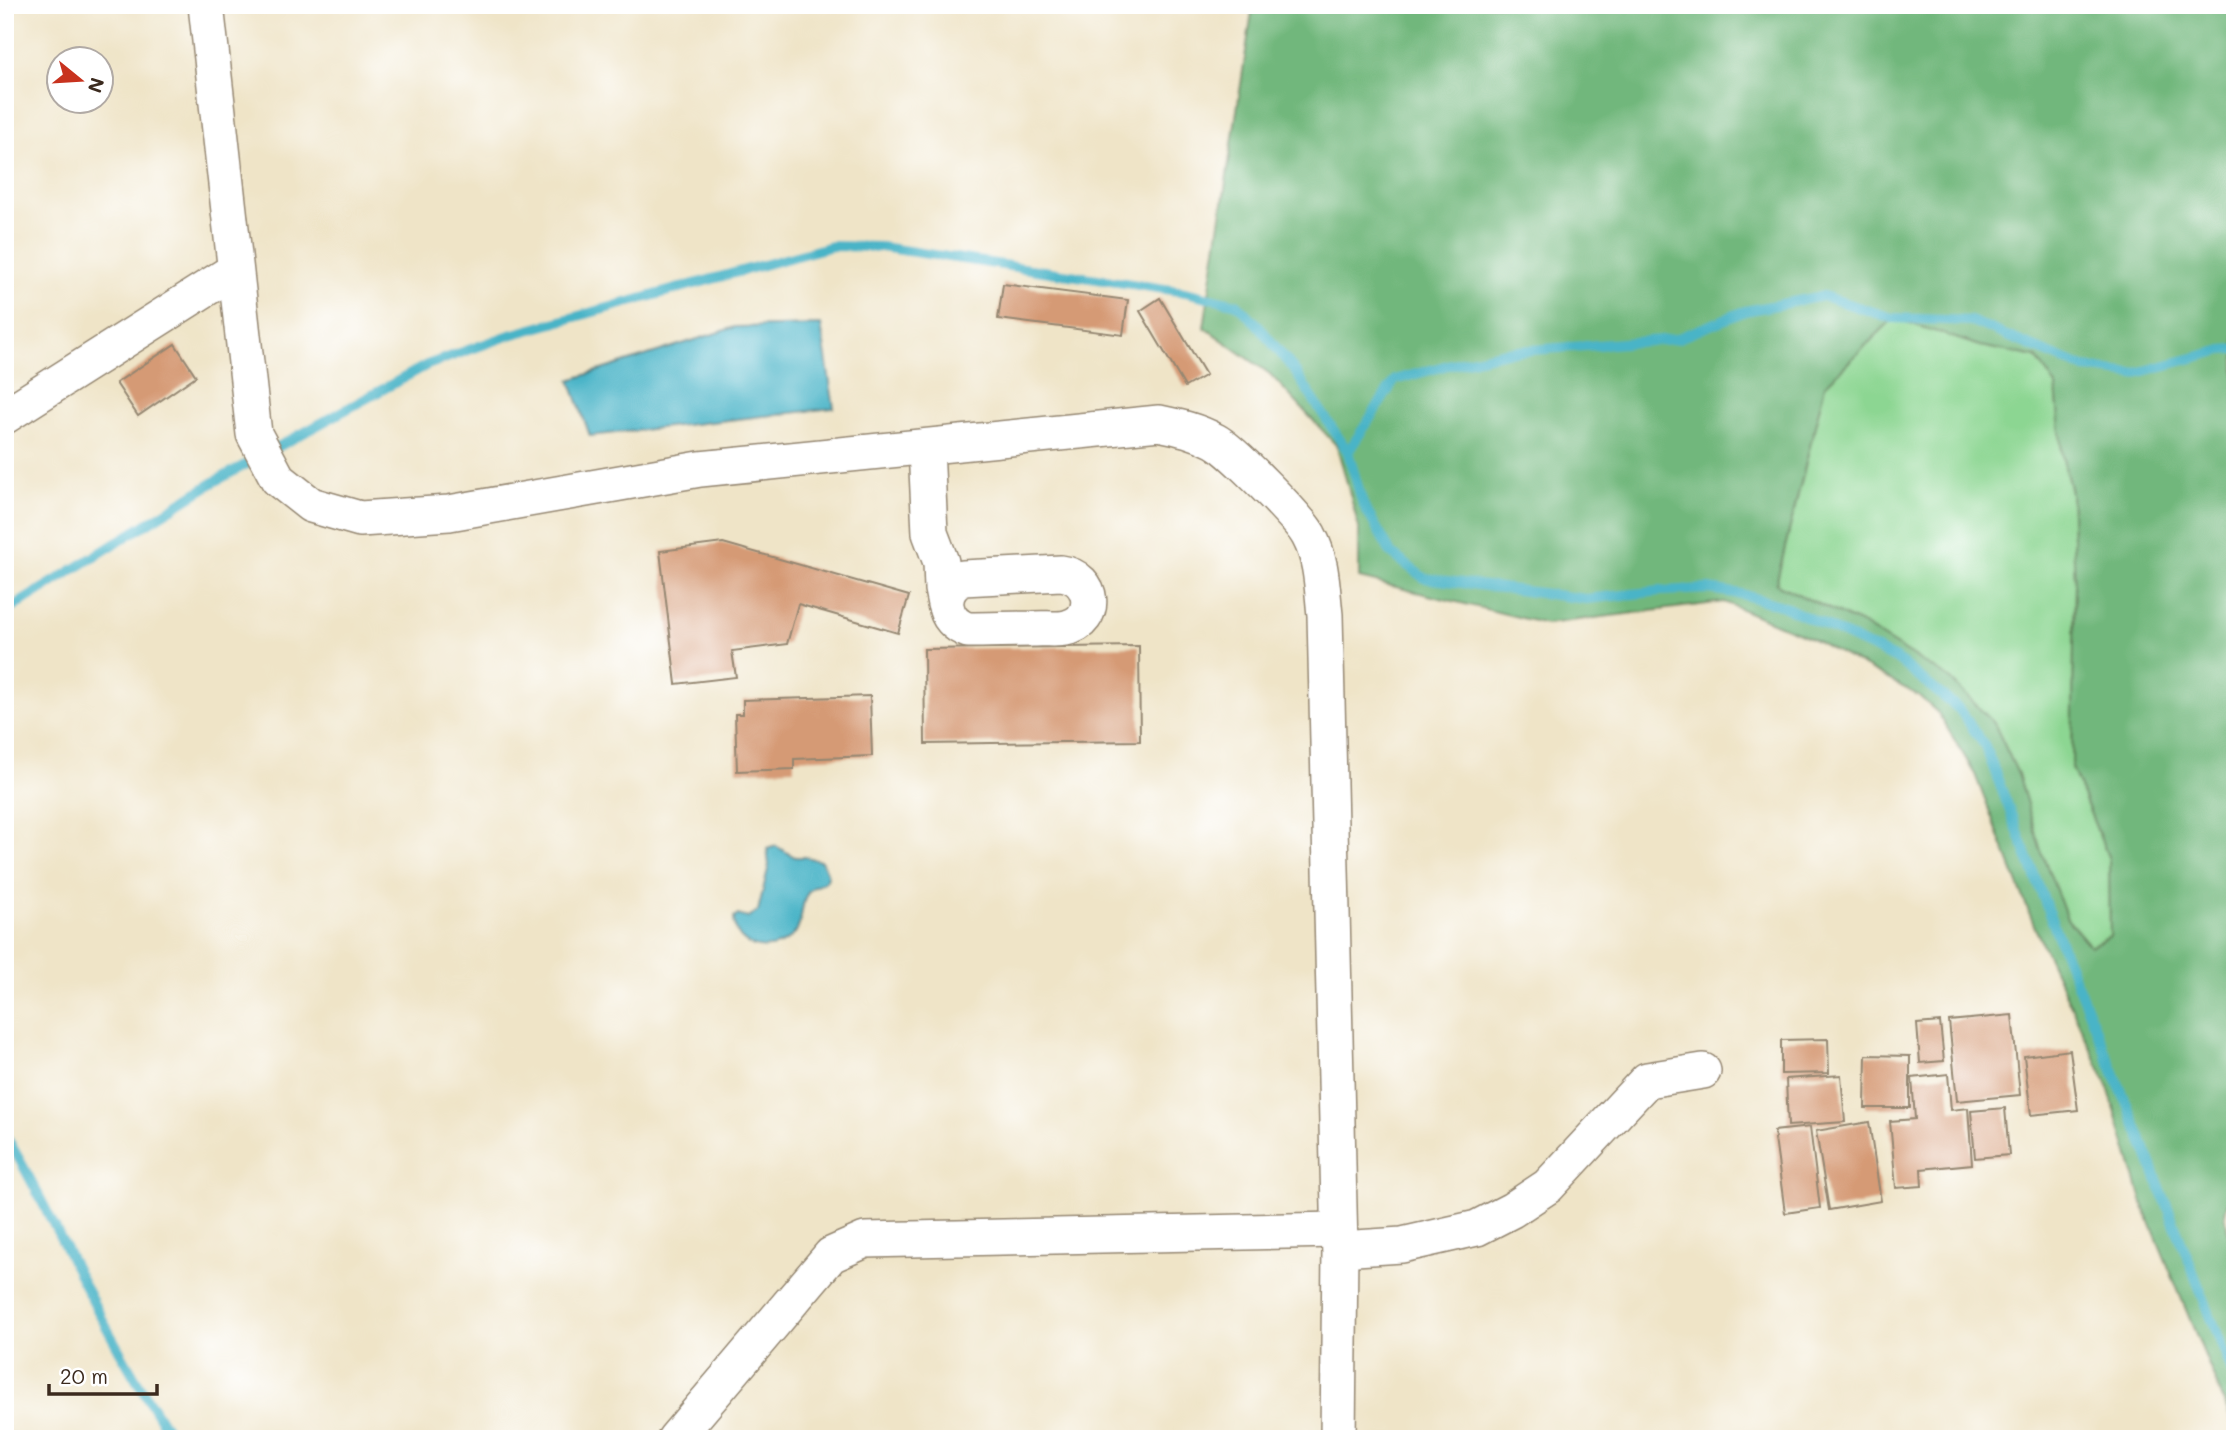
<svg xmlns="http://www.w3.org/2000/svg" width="2240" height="1444" viewBox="0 0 2240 1444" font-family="Mali,sans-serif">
<rect width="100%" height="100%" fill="#fff"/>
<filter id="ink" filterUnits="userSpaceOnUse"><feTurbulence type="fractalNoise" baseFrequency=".0143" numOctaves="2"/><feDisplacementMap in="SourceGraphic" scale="14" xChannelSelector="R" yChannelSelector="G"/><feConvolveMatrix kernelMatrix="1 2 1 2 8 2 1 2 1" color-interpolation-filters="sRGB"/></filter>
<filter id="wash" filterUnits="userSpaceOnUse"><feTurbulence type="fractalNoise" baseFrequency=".00686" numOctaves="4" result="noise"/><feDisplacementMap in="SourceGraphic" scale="28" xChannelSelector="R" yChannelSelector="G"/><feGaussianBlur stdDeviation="1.57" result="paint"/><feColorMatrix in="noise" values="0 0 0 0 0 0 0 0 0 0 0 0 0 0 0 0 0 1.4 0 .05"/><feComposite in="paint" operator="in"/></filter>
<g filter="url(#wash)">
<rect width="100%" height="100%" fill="#efe4c7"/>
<polygon fill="#8cd692" stroke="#648058" stroke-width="2" points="1894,318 1980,346 2036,357 2056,386 2062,455 2071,492 2075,583 2072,768 2109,859 2110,936 2090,946 2067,919 2040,848 2018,774 1994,723 1950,679 1863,625 1776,584 1825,385"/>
<path fill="#71b77c" stroke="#56704d" stroke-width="2" fill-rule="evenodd" d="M 1253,5 L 2235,5 L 2235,1177 L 2225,1213 L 2235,1273 L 2235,1429 L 2145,1210 L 2107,1084 L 2036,930 L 1974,772 L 1938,713 L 1918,695 L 1813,639 L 1724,602 L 1546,624 L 1359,578 L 1359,528 L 1337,446 L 1270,374 L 1204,327 ZM 1894,318 L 1980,346 L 2036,357 L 2056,386 L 2062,455 L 2071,492 L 2075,583 L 2072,768 L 2109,859 L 2110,936 L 2090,946 L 2067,919 L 2040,848 L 2018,774 L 1994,723 L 1950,679 L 1863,625 L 1776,584 L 1825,385 Z"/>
<g fill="#49b4c7" stroke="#426f72" stroke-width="2">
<polygon points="821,325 834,408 590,436 570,380 735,327"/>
<path d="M 776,846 L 795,857 L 806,857 L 821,861 C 840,890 814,878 806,896 C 800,908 803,924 795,933 C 776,956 734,952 734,918 L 738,915 L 748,918 L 758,911 L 769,865 L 767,849 Z"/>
</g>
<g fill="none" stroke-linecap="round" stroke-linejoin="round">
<g stroke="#49b4c7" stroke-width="10">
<polyline points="1348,452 1395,380 1448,365 1506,352 1676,339 1745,311 1823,296 1892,318 1971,321 2084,368 2133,374 2223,350 2235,349"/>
<polyline points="5,612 214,482 427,365 510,335 832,246 881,247 1185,292 1237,304 1257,324 1294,370 1348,452 1363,504 1391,553 1424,578 1586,599 1661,591 1709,589 1741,594 1783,606 1896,659 1959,709 1985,746 2067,960 2137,1128 2235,1379"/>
<path d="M 5,1135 C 27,1170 44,1206 63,1243 C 96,1310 132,1377 173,1439"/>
</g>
</g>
<g id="blocks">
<g fill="#d59a75">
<polygon points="1003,284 1128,300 1123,335 998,319"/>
<polygon points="1160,298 1206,375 1185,387 1140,311"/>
<polygon points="175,344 196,376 138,416 116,383"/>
<polygon points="723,543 909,596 898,633 798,604 787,644 732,651 736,677 676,684 660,551"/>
<polygon points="1139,646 1140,741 925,744 924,649"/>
<polygon points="870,696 872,756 794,759 794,769 737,771 735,714 743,714 743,700"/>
<polygon points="2012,1015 2020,1095 1957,1101 1949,1021"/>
<polygon points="1940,1022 1944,1061 1920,1063 1917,1024"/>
<polygon points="1828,1039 1829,1073 1781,1074 1781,1040"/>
<polygon points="2070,1050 2078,1110 2031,1115 2024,1056"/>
<polygon points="1866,1055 1910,1056 1910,1108 1865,1108"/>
<polygon points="1948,1074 1951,1110 1968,1108 1972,1164 1921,1169 1922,1186 1896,1188 1890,1121 1915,1119 1912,1078"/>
<polygon points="1841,1075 1845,1122 1788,1126 1786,1079"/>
<polygon points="2005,1108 2009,1155 1975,1158 1971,1111"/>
<polygon points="1869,1122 1881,1201 1829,1210 1816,1131"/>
<polygon points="1810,1127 1820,1208 1785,1213 1774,1131"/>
</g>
</g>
</g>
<g filter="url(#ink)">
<use href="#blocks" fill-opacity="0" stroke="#958772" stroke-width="2"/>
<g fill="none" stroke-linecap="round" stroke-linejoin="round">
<g stroke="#958772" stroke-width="38">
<g id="minor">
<path d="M 206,5 L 254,434 L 278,479 L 311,505 L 360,519 L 449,513 L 700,469 L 1159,423 C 1179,427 1197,431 1215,441 C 1231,449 1301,520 1309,536 C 1322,560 1322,588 1325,615 L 1340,1249 L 1338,1439"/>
<polyline points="5,416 235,270"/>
<polyline points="926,448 930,533 941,562 942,589 945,604"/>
<path d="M 1061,573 C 1095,577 1099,621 1066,628 C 1056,630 1044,628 1034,629 C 1012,629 990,630 968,630 C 942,622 937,590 963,578 Z"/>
<polyline points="1340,1249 1402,1245 1477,1228 1512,1210 1548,1186 1647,1080 1703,1071"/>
<polyline points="675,1439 831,1255 865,1240 1338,1230"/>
</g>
</g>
<use href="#minor" stroke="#fff" stroke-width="35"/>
</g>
</g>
<rect width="2240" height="1444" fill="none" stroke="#fff" stroke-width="28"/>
<g transform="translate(80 80) rotate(108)"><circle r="33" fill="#ffffff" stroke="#b1aaa5" stroke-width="2"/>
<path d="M0-5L12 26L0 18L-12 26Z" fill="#c8321e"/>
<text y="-10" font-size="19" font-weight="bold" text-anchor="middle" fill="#3b2a1e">N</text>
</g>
<path d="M49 1384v10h108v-10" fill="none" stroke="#3b2a1e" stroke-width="3.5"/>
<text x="60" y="1384" font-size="21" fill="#3b2a1e" stroke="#ffffff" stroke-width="5" paint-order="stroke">20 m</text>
</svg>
